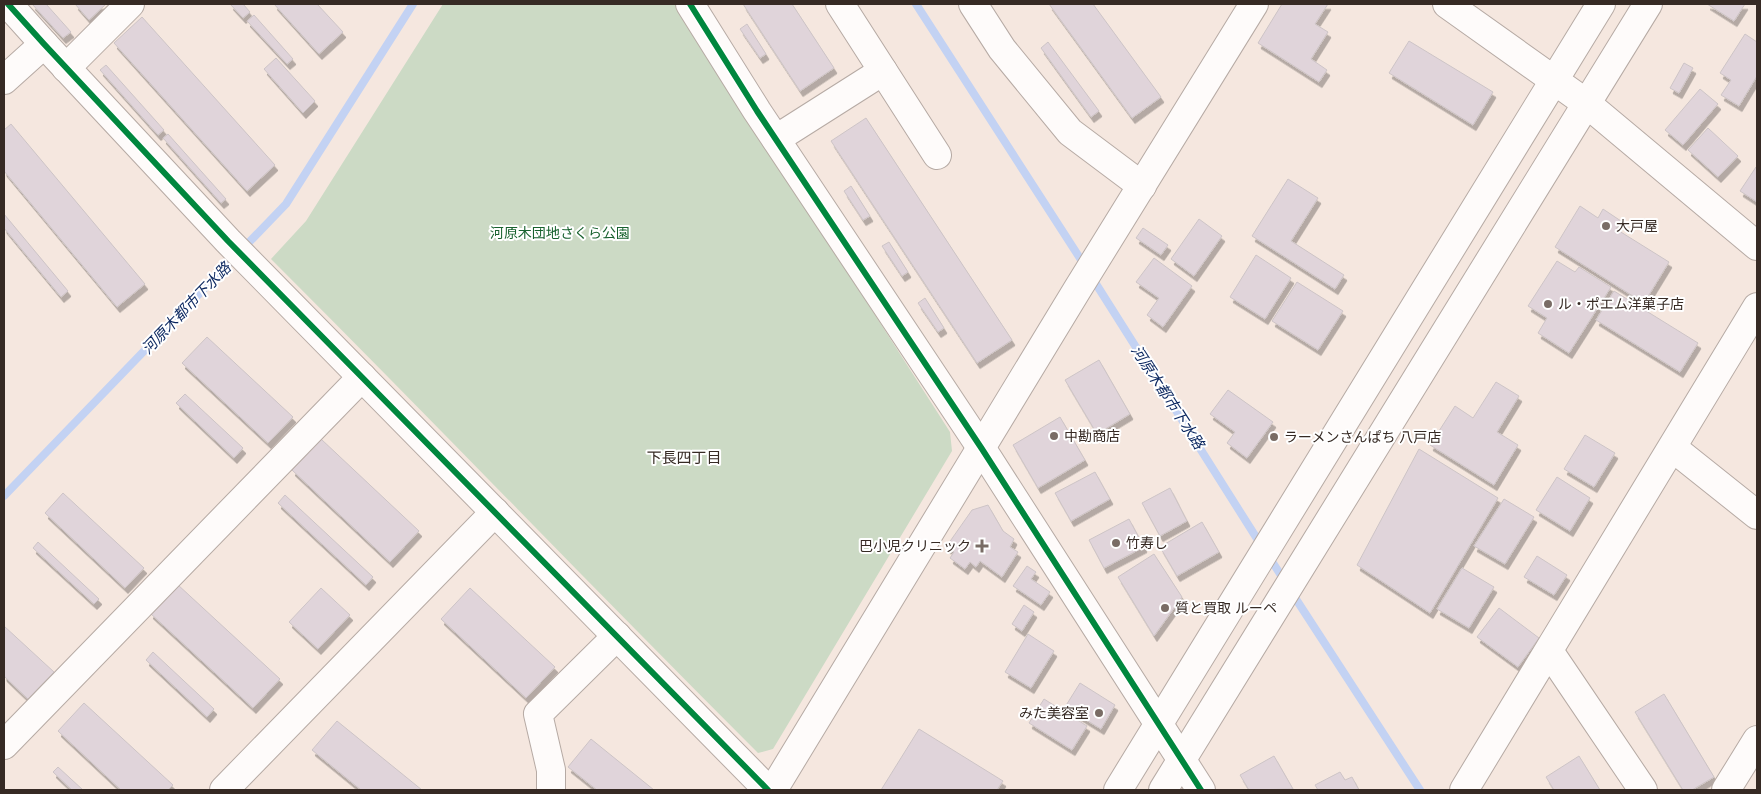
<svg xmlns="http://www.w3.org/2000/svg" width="1761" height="794" viewBox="0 0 1761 794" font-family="Arial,'Noto Sans JP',sans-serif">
<defs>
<filter id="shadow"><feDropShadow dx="3" dy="5.5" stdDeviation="0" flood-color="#0004"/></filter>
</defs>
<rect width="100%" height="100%" fill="#f5e7df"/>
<path fill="#ccdac5" d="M 443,4 L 676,4 L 950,432 L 952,451 L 773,749 L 758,753 C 594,589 434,422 271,259 L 306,221 Z"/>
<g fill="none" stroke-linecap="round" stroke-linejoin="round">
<g stroke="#c3d2f3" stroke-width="8">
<polyline points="916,4 1085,266"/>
<polyline points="1091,276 1261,545"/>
<polyline points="4,496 286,204 413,4"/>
<polyline points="1269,557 1286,583"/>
<polyline points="1292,593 1420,790"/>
</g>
</g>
<g fill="#e0d4da" stroke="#cdc4c6" filter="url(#shadow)">
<polygon points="32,4 46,4 71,32 63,38"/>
<polygon points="75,4 106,4 89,20"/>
<polygon points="230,4 243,4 250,12 243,18"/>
<polygon points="274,4 317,4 343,32 319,54"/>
<polygon points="743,4 792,4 834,68 800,91"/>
<polygon points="1049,4 1093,4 1161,97 1132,118"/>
<polygon points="1282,4 1328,4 1315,24 1328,32 1311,59 1327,70 1319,82 1258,43"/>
<polygon points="1707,4 1745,4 1734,21"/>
<polygon points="254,15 293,59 287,64 247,21"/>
<polygon points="142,17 275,165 247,191 114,43"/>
<polygon points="747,24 766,54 760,58 740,29"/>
<polygon points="1745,34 1757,42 1757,76 1739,106 1721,95 1731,80 1720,73"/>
<polygon points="1409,41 1493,92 1473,125 1389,73"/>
<polygon points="1048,42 1099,111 1091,117 1041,48"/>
<polygon points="276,58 315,101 303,113 264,69"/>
<polygon points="1684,63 1693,68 1679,93 1670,88"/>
<polygon points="106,65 164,130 158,135 100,70"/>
<polygon points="1700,89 1718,104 1683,145 1665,130"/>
<polygon points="866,118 1012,340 977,363 831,141"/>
<polygon points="11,124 145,284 117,307 4,171 4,130"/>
<polygon points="1708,128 1738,156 1718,177 1688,150"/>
<polygon points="168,134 226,199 221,203 163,138"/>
<polygon points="1756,167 1757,168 1757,202 1740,191"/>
<polygon points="1288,179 1318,198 1291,241 1344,275 1335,289 1252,236"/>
<polygon points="851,186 870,216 863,220 844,191"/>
<polygon points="1580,206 1598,218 1603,209 1621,221 1616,229 1669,262 1644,303 1555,247"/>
<polygon points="4,214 68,291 61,297 4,228"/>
<polygon points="1199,219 1222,236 1194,276 1171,259"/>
<polygon points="1143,228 1168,245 1161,255 1136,238"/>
<polygon points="889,242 908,272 902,276 882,246"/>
<polygon points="1256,255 1291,278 1265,319 1230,297"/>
<polygon points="1154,258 1192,286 1163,327 1147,315 1159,298 1136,282"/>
<polygon points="1557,261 1575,272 1579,267 1611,287 1569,353 1538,333 1547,318 1528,306"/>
<polygon points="1297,282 1343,311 1318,350 1272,321"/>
<polygon points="1614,291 1698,343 1680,372 1596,320"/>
<polygon points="925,298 944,328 938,332 918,303"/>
<polygon points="207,337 293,417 268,443 182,363"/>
<polygon points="1099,360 1130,414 1097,434 1065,380"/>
<polygon points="1496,382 1519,396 1497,432 1518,445 1494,485 1430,445 1455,406 1473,418"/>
<polygon points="1228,390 1273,422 1247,458 1227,443 1235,432 1210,414"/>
<polygon points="185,394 243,448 234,458 176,403"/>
<polygon points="1060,417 1085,460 1038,488 1013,445"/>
<polygon points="1585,435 1615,453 1594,487 1564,469"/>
<polygon points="321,439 419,531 390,562 292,470"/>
<polygon points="1419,449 1498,498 1430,613 1357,565"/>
<polygon points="1095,472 1110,499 1071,521 1055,493"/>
<polygon points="1557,477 1590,498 1570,531 1536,510"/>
<polygon points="1170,488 1187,521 1160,536 1142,503"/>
<polygon points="63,493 144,568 125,588 45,513"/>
<polygon points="285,495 373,577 366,585 278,503"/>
<polygon points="1504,499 1534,517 1505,564 1474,546"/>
<polygon points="988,505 1003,531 1014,539 1010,547 1018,552 1002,577 980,561 976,567 970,562 965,569 950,558 954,552 946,547 972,510"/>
<polygon points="1129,519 1144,547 1104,568 1089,540"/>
<polygon points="1202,522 1219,552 1177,576 1160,547"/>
<polygon points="38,542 99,599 94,604 33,548"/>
<polygon points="1154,554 1182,597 1154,636 1118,577"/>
<polygon points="1537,556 1567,575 1554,595 1524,577"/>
<polygon points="1027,566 1036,572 1031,579 1050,592 1041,605 1013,586"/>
<polygon points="1462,568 1494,587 1469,628 1437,609"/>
<polygon points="177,584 280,679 253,708 150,613"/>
<polygon points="321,588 350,615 318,649 289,622"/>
<polygon points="470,588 555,667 526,698 441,619"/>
<polygon points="1024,605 1034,612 1022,631 1012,624"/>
<polygon points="1499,608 1539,638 1518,667 1477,637"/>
<polygon points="4,626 54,672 28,699 4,676"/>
<polygon points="1028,634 1054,651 1031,688 1005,672"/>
<polygon points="153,652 214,709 207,717 146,660"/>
<polygon points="1080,683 1115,705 1101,729 1065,707"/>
<polygon points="1664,694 1714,777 1692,790 1683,790 1635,712"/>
<polygon points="1044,699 1087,726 1072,750 1029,723"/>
<polygon points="84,703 173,785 168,790 121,790 58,731"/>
<polygon points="337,721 422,790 361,790 312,750"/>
<polygon points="919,729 1003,781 997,790 881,790"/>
<polygon points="591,739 654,790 597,790 568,767"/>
<polygon points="1274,756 1293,789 1249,790 1240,775"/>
<polygon points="1579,756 1600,790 1554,790 1546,777"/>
<polygon points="58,767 83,790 72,790 53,772"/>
<polygon points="1340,772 1345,780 1352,777 1359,790 1318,790 1315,785"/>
</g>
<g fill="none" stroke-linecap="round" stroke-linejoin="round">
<g stroke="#b6aaa4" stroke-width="30">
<g id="minor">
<polyline points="8,4 44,44 228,241 768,790"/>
<polyline points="690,4 757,111 982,449 1201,790"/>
<polyline points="840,4 937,155"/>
<polyline points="973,4 1002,49 1070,132 1142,186"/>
<polyline points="1447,4 1586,103 1757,246"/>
<polyline points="66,68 130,4"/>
<polyline points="4,80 44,44"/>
<polyline points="776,139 883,71"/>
<polyline points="1673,448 1757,515"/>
<polyline points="1549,651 1643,790"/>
<polyline points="4,745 362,377"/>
<polyline points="224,790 495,512"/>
<polyline points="551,790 551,770 538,714 617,636"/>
<polyline points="773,790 1077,290 1254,4"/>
<polyline points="1118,790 1601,4"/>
<polyline points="1163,790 1648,4"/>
<polyline points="1464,790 1757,307"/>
<polyline points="1726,790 1757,740"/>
</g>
</g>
<use href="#minor" stroke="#fefbfa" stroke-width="28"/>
<g stroke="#fff" stroke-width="9">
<g id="cycleway">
<polyline points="8,4 44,44 228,241 768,790"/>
<polyline points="690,4 757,111 982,449 1201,790"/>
</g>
</g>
<use href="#cycleway" stroke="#00873e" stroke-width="6"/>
</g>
<g fill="#796c65" stroke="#fff" stroke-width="2">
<circle cx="1606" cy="226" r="5"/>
<circle cx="1548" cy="304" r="5"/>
<circle cx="1054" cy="436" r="5"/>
<circle cx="1274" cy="437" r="5"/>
<circle cx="1116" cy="543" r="5"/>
<path d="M979.5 538.5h5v5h5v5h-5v5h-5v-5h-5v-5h5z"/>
<circle cx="1165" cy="608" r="5"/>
<circle cx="1099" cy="713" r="5"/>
</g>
<g text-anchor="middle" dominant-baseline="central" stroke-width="4" stroke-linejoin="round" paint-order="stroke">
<g font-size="14" fill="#362a24" stroke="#fff" text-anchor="start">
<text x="1616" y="226">大戸屋</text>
<text x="1558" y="304">ル・ポエム洋菓子店</text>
<text x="1064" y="436">中勘商店</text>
<text x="1284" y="437">ラーメンさんぱち 八戸店</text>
<text x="1126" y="543">竹寿し</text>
<text x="971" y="546" text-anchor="end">巴小児クリニック</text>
<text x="1175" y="608">質と買取 ルーペ</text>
<text x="1089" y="713" text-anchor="end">みた美容室</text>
</g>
<g font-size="14" fill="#17612e" stroke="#fff">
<text x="560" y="233">河原木団地さくら公園</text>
</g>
<g font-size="15" font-style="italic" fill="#0a265f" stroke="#fff">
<text transform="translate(186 308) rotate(-46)">河原木都市下水路</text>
<text transform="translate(1168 397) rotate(57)">河原木都市下水路</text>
</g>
<g font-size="15" fill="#362a24" stroke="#fff">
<text x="684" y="457">下長四丁目</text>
</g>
</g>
<rect width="1761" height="794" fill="none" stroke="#362a24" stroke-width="10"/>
</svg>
